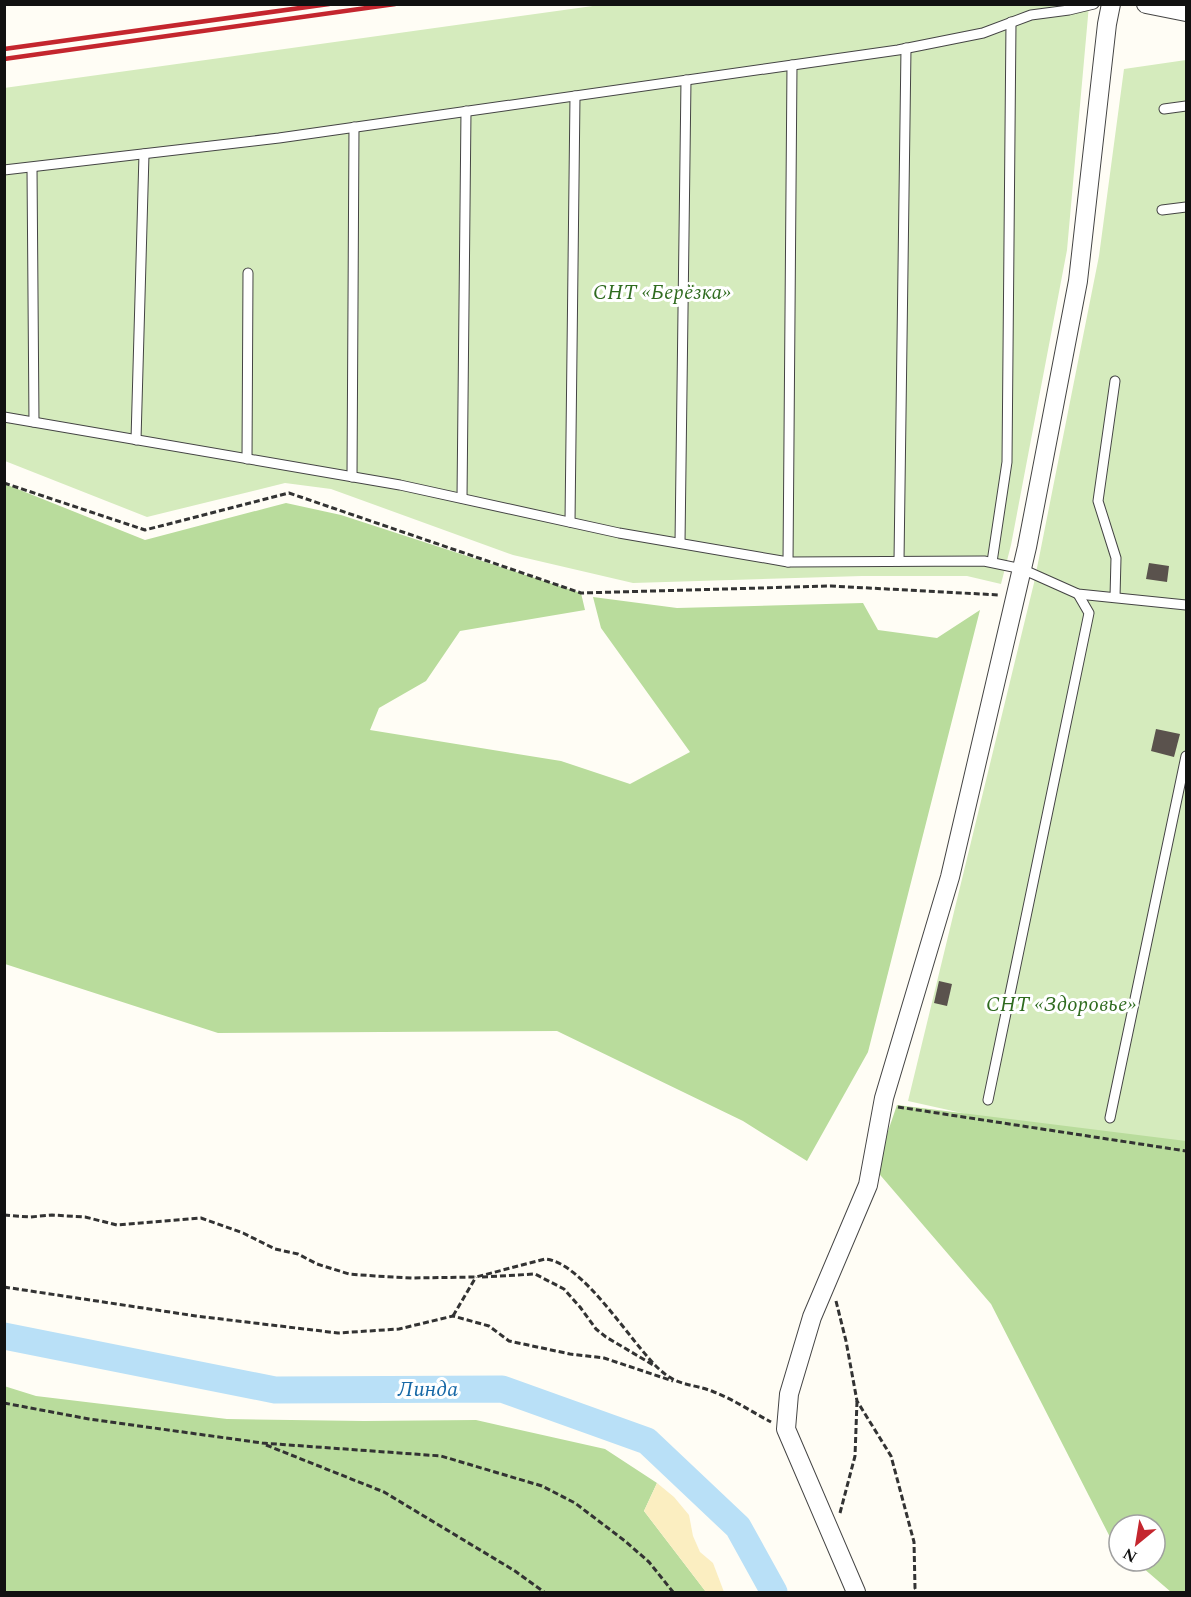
<svg xmlns="http://www.w3.org/2000/svg" width="1191" height="1597" viewBox="0 0 1191 1597" font-family="Spectral,serif">
<rect width="100%" height="100%" fill="#fffdf5"/>
<g fill="#d5ebbd">
<polygon points="600,5 1089,5 1067,250 1011,545 1001,584 967,576 862,576 633,583 513,555 331,489 285,483 147,517 5,461 4,88"/>
<polygon points="1186,60 1186,1163 908,1101 1034,583 1099,256 1124,69"/>
</g>
<g fill="#b9dc9c">
<polygon points="5,484 145,540 286,503 341,515 581,593 585,610 460,631 426,681 379,708 370,730 561,761 630,784 690,752 601,628 593,597 677,608 863,603 878,630 937,638 980,610 868,1052 807,1161 743,1121 557,1031 218,1033 5,964"/>
<polygon points="897,1105 1186,1141 1186,1592 1171,1592 1135,1561 1155,1561 1155,1525 1119,1525 1119,1547 1112,1541 991,1304 875,1169"/>
<polygon points="4,1386 36,1396 227,1419 364,1421 476,1420 605,1449 657,1483 644,1511 706,1592 5,1592"/>
</g>
<polygon fill="#fbeec1" points="657,1483 674,1497 689,1515 693,1536 700,1552 713,1563 724,1592 706,1592 644,1511"/>
<g fill="none" stroke-linecap="round" stroke-linejoin="round">
<polyline stroke="#b9e0f7" stroke-width="27" points="4,1336 275,1390 502,1389 647,1441 738,1527 774,1592"/>
</g>
<g fill="#5a524d">
<polygon points="1149,563 1169,566 1167,582 1146,579"/>
<polygon points="1156,729 1180,734 1174,757 1151,751"/>
<polygon points="939,981 952,984 947,1006 934,1003"/>
</g>
<g fill="none" stroke-linecap="round" stroke-linejoin="round">
<g stroke="#444" stroke-width="11">
<g id="lane">
<polyline points="1164,109 1186,106"/>
<polyline points="32,168 34,422"/>
<polyline points="4,170 279,138 898,50 983,33 1031,15 1069,10 1094,4"/>
<polyline points="1162,210 1186,207"/>
<polyline points="4,417 400,485 619,533 788,562 984,561 1022,569 1078,594 1186,605"/>
<polyline points="136,440 144,154"/>
<polyline points="247,459 248,273"/>
<polyline points="352,477 354,127"/>
<polyline points="462,498 466,111"/>
<polyline points="570,522 575,96"/>
<polyline points="680,543 686,80"/>
<polyline points="899,561 906,48"/>
<polyline points="788,562 792,65"/>
<polyline points="992,562 1007,462 1011,22"/>
<polyline points="1115,597 1116,558 1098,501 1115,381"/>
<polyline points="988,1100 1089,613 1078,594"/>
<polyline points="1110,1118 1186,756"/>
</g>
</g>
<g stroke="#444" stroke-width="20">
<g id="street">
<polyline points="1146,4 1186,12"/>
<polyline points="856,1592 786,1429 789,1394 812,1317 868,1185 884,1098 950,877 1027,547 1078,281 1107,24 1111,4"/>
</g>
</g>
<g stroke="#333" stroke-width="3" stroke-dasharray="6 3" stroke-linecap="butt">
<polyline points="4,483 145,530 289,493 581,593 831,586 1000,595"/>
<polyline points="898,1107 1186,1151"/>
<path d="M 4,1215 L 30,1217 L 52,1215 L 85,1217 L 117,1225 L 201,1218 L 243,1233 L 275,1249 L 298,1254 L 317,1264 L 349,1274 L 375,1276 L 412,1278 L 476,1277 L 545,1259 C 583,1262 631,1343 659,1369 C 678,1387 692,1383 714,1392 C 733,1399 752,1412 771,1422"/>
<polyline points="482,1277 535,1274 564,1289 580,1307 596,1329 606,1337 655,1366"/>
<polyline points="4,1287 196,1316 338,1333 399,1329 453,1316 489,1326 509,1341 570,1354 604,1358 673,1381"/>
<polyline points="836,1301 846,1341 857,1401 891,1456 914,1542 915,1588 917,1592"/>
<polyline points="453,1316 476,1277"/>
<polyline points="4,1403 89,1419 262,1443 441,1456 542,1486 575,1503 625,1541 649,1562 673,1592"/>
<polyline points="266,1445 384,1492 515,1571 544,1592"/>
<polyline points="840,1513 855,1456 857,1401"/>
</g>
<use href="#lane" stroke="#fff" stroke-width="9"/>
<use href="#street" stroke="#fff" stroke-width="18"/>
<g stroke="#c4262e" stroke-width="4.5">
<polyline points="4,49 329,4"/>
<polyline points="4,59 395,4"/>
</g>
</g>
<g text-anchor="middle" dominant-baseline="central" stroke-width="6" stroke-linejoin="round" paint-order="stroke">
<g font-size="21" font-style="italic" fill="#2f6b1f" stroke="#fff">
<text x="662" y="293">СНТ «Берёзка»</text>
<text x="1061" y="1005">СНТ «Здоровье»</text>
</g>
<g font-size="22" font-style="italic" fill="#1768a6" stroke="#fff">
<text x="428" y="1389">Линда</text>
</g>
</g>
<rect width="1191" height="1597" fill="none" stroke="#111111" stroke-width="12"/>
<g transform="translate(1137 1543) rotate(210)"><circle r="28" fill="#ffffff" stroke="#a0a0a0" stroke-width="1.5"/>
<path d="M0-4.5L10 22L0 15L-10 22Z" fill="#c4262e"/>
<text y="-9" font-size="16" font-weight="bold" text-anchor="middle" fill="#111111">N</text>
</g>
</svg>
